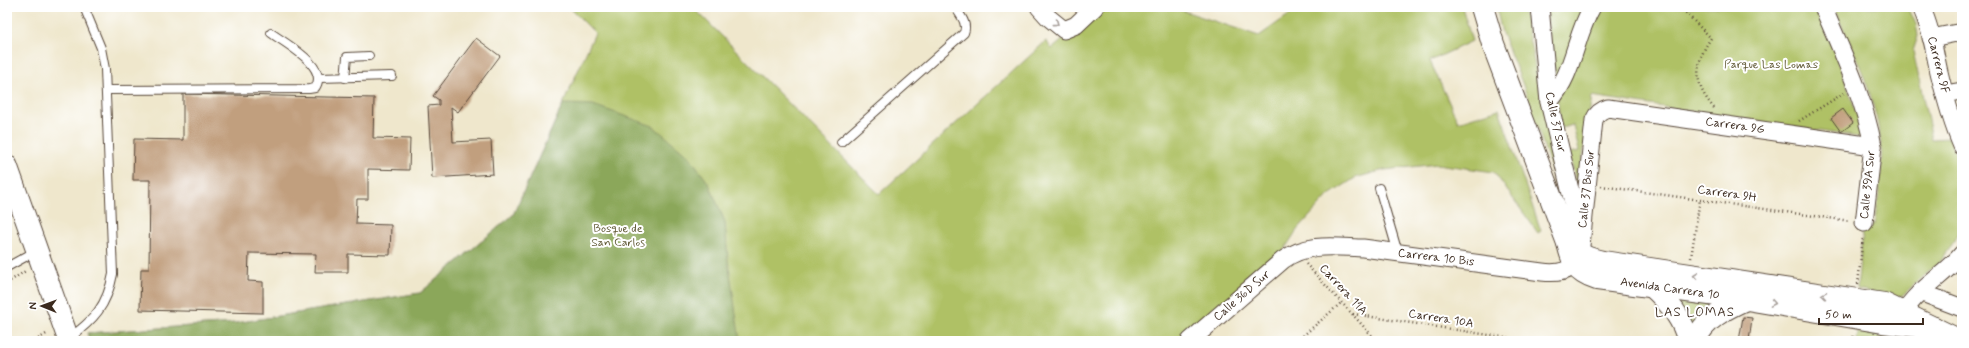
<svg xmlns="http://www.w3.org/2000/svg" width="1969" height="348" viewBox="0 0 1969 348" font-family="Mynerve,sans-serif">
<rect width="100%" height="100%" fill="#fff"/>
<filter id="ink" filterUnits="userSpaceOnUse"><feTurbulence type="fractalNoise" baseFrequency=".025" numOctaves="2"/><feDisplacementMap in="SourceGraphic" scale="8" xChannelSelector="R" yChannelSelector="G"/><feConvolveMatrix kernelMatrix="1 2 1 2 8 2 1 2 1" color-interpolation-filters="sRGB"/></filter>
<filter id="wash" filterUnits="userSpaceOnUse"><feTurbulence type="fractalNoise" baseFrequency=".012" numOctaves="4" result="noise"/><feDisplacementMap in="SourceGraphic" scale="16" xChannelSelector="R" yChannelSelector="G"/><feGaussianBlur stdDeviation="0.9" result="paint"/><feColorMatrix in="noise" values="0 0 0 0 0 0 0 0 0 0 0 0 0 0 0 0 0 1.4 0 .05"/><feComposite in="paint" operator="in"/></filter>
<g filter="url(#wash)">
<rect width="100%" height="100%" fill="#efe7cc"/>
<g fill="#afc165" stroke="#757642">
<polygon points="569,7 693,7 879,194 1046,41 1052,49 1101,7 1172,7 1259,36 1300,7 1462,7 1472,41 1430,61 1458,122 1499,109 1541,231 1538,233 1494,172 1437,164 1384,170 1355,178 1329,195 1297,230 1282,253 1181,341 90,341 87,333 236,323 420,293 513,215 595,33"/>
<polygon points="1496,7 1523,7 1539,86 1573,220 1569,221 1523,85 1502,33"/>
<polygon points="1546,7 1816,7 1844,76 1865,138 1592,96 1578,188 1569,153 1579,151 1573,125 1561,128"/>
<path d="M 1833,7 L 1908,7 L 1916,24 L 1918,36 L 1913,51 L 1932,139 L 1950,138 L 1962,169 L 1962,218 L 1960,229 L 1950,248 L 1940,262 L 1899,298 L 1857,289 L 1864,223 L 1874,225 C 1878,203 1883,167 1881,145 C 1876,97 1854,50 1833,7 Z"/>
<polygon points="1672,298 1727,303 1695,333"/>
<polygon points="1858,331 1921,341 1857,341"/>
</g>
<polygon fill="#8ba75a" stroke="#63683c" points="563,104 593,105 653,126 690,157 709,184 725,222 728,260 740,341 90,341 87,333 236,323 420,293 513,215"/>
<g id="blocks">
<g fill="#c19f7e">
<polygon points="476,38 500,56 458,112 451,107 453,142 491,140 493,174 432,178 428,106 439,105 439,100 433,96"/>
<polygon points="183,94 374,98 373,138 410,139 409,170 368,169 368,199 357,199 356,224 391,225 390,255 348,254 348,272 315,272 316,254 249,253 248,281 263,282 263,313 140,310 141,269 149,269 150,180 133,180 134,139 183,140"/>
<polygon points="1843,109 1853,123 1841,132 1831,118"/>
<polygon points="1743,317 1752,318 1749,341 1739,341"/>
</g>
</g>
</g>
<g filter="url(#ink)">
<use href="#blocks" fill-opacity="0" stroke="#564638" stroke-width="1"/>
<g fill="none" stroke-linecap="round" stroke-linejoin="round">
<g stroke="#564638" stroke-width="10">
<g id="service">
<polyline points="319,78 392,76"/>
<polyline points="345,78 347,57 369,56"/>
<path d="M 107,90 L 309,89 L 315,88 C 330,67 286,44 271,33"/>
<path d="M 841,142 L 964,33 C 968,23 960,15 955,7"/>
<polyline points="1379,188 1398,253"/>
<polyline points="7,267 36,251"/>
<path d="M 68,339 C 94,320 107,306 113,274 L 105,69 L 101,48 L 84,7"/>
</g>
</g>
<g stroke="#564638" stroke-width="19">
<g id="minor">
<polyline points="1039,7 1048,17 1064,30 1076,25 1095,7"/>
<polyline points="1540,7 1549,102 1578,223"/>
<path d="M 1823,7 C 1842,52 1864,97 1873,146 L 1864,223"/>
<path d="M 1921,7 C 1931,28 1934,50 1939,72 C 1945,97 1952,123 1962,146"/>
<polyline points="1931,38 1962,32"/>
<polyline points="1945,94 1962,91"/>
<path d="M 1549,102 C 1575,72 1574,38 1592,7"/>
<polyline points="1920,292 1962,308"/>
<path d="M 1898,324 C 1910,292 1942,279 1962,254"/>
<path d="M 1190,341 L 1283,260 C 1308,242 1335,247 1363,248 L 1542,272 C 1558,274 1574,272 1580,255 L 1594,120 C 1597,113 1601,110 1608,108 L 1873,146"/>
</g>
</g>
<g stroke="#564638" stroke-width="23">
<g id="tertiary">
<polyline points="7,166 69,341"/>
<path d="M 1651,286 C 1668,301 1683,318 1688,341"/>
<path d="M 1695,341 C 1704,319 1727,308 1747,299"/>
</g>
</g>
<g stroke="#564638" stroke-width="24">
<g id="secondary">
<path d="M 1482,7 L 1493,44 L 1568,243 C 1573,263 1575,272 1597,279 L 1747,299 L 1883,322 L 1934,328"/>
<path d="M 1568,243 C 1578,255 1588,259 1603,262 L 1884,304 L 1960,341"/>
</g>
</g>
<g stroke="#564638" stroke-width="2.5" stroke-dasharray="1 3" stroke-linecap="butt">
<path d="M 1680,7 L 1711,38 C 1694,64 1693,84 1714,108"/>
<polyline points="1799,121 1844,93"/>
<polyline points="1601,186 1850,221"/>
<polyline points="1691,258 1700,199"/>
<polyline points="1306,264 1377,341"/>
<polyline points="7,283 27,270"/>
<polyline points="1858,284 1863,237"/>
<polyline points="1353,314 1528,341"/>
<polyline points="35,341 48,333"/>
<polyline points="1297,341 1341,303"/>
<polyline points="1852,341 1853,334"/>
</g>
<use href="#service" stroke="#fff" stroke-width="8"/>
<use href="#minor" stroke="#fff" stroke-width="17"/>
<use href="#tertiary" stroke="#fff" stroke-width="21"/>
<use href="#secondary" stroke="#fff" stroke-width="22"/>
</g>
<defs><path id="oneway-chevron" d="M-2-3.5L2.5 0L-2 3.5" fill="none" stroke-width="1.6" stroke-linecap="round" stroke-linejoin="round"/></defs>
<g stroke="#a79f9a">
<use href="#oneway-chevron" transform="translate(1056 23) rotate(37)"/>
<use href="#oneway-chevron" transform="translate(1696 276) rotate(-172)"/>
<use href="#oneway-chevron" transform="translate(1824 295) rotate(-172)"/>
<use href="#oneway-chevron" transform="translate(1773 303) rotate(10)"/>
</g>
</g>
<g text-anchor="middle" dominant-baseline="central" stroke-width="4" stroke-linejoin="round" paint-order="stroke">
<g font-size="12" fill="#5e5733" stroke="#fff">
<text x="1771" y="65">Parque Las Lomas</text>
<text x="618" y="229">Bosque de<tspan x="618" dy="14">San Carlos</tspan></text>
</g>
<g font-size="12" fill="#3b2a1e" stroke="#fff">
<text transform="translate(1938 65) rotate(76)">Carrera 9F</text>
<text transform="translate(1555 122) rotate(78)">Calle 37 Sur</text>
<text transform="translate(1735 126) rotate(8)">Carrera 9G</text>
<text transform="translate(1868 185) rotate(-84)">Calle 39A Sur</text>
<text transform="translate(1587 189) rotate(-84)">Calle 37 Bis Sur</text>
<text transform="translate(1727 194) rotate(8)">Carrera 9H</text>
<text transform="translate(1436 258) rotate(7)">Carrera 10 Bis</text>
<text transform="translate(1670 289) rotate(8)">Avenida Carrera 10</text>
<text transform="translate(1343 290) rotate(47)">Carrera 11A</text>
<text transform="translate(1242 296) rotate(-41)">Calle 36D Sur</text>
<text transform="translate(1441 319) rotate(9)">Carrera 10A</text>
</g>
<g font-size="13" letter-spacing="1" fill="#3b2a1e" stroke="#fff">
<text x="1695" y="312">LAS LOMAS</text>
</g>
</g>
<rect width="1969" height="348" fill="none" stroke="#fff" stroke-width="24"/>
<g transform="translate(42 306) rotate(271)" stroke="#ffffff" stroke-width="3" paint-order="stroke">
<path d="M0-3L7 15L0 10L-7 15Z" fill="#3b2a1e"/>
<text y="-6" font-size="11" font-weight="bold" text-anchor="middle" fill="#3b2a1e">N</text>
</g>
<path d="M1819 318v6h104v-6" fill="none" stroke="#3b2a1e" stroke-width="2"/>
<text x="1825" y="318" font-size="12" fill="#3b2a1e" stroke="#ffffff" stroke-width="3" paint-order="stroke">50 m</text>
</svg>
